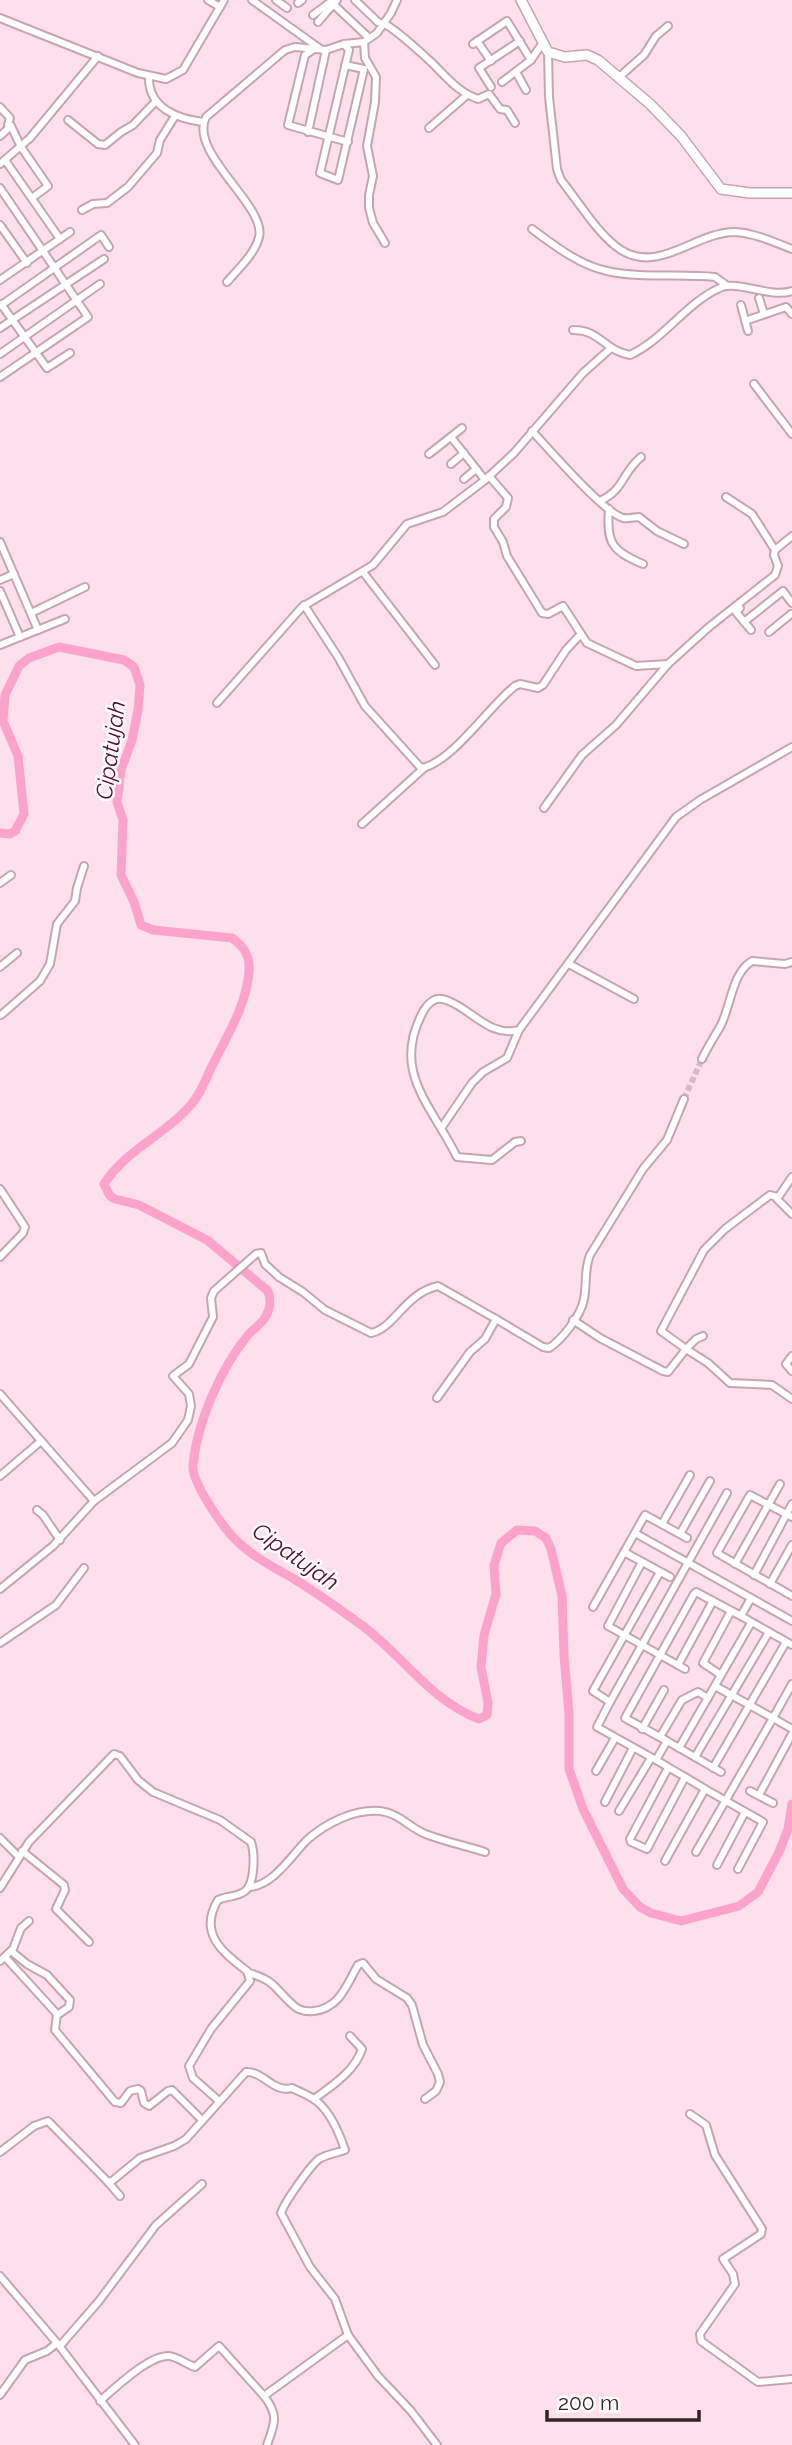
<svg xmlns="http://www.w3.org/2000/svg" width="792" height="2445" font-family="Raleway,sans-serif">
<rect width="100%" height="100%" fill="#fee0ec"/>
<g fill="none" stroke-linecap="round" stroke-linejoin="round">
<path stroke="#fca3cb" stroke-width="9" d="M0,833L10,834L15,831L24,814L18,756L3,721L5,695L19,666L29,658L59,647L124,660L134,667L140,685L138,710L132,740L121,770L117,802L123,820L121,875L134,902L141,925L153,930L232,938C243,946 250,955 249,969C248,1003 226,1038 211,1068C206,1079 201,1092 194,1101C168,1134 126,1149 104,1184L110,1196L115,1199L139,1205L207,1240L268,1291C271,1300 271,1307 266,1316C262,1324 254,1328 248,1335C221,1368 197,1422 193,1465C191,1482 224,1529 237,1541C253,1557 275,1568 294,1579C317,1593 338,1608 360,1624C402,1654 429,1700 479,1719L487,1715L488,1703L481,1667L484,1635L496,1594L494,1565L501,1543L517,1530L535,1531L546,1538L551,1549L562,1596L564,1655L569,1714V1769L583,1809L623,1889L640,1907L651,1913L681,1921L739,1906L758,1892L779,1852L788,1829L792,1804"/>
<polyline stroke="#d5bac5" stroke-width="6" stroke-dasharray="6 3" stroke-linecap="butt" points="684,1099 702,1059"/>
<defs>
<g id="street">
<polyline points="208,0 220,7"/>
<polyline points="252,0 319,48"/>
<polyline points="276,0 287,8"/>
<polyline points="355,0 378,22"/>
<polyline points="298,3 302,0"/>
<polyline points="333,4 367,36"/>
<polyline points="313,15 333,0"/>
<polyline points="0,18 138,73 166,79 183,70 224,0"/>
<polyline points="318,22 337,0"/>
<path d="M383,23C397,30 418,50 430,61C446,76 457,92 478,99L489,94L500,109L507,110L515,123"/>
<polyline points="477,41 491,61"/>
<polyline points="364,42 365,58 376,77 375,102 367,146 373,176 369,195 369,208 373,223 385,243"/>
<polyline points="344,44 349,50 348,54 320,173 338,180 364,69 345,65"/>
<polyline points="473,44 507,21 531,60"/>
<polyline points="314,49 305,55 288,125 348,142"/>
<path d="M548,52L549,97L557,169L561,180C578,201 599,236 621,250C660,274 695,232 735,232C754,233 774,242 792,249"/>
<polyline points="516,72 526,90"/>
<path d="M149,77C148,108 178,119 203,122"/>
<polyline points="618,78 644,55 656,36 668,26"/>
<polyline points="502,82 531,60 542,44"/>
<polyline points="491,87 479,68 520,41"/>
<polyline points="0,107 10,118 8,125 11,126 21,147 48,186 32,198"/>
<polyline points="68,120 98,144 105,145 121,132 133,125 156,101"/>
<polyline points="429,128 467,95"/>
<polyline points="308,132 326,50"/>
<polyline points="0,136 11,126"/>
<polyline points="5,160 60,239"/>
<polyline points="0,164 30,138 98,56"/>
<polyline points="0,188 88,317 0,377"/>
<polyline points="82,210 93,204 107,203 128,187 157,153 160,140 175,116"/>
<polyline points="0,225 27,263"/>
<path d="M532,229C555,246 579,265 607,271C643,279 680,273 715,277L726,285"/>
<polyline points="0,280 70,232"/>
<path d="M227,282C238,269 255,254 259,237C267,206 188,153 206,117L285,50L295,47L326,50L344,44L364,42L377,33L391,13L397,0"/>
<polyline points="759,298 764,314"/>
<polyline points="1,304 47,368 70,353"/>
<polyline points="741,305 748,331"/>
<polyline points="0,306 101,235 109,247"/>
<polyline points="745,321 786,307 792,314"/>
<polyline points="0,328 104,259"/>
<path d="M573,330C599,329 605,351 630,355C665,339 686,302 722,287C739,281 770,298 792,291"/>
<polyline points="0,354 100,284"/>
<polyline points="754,384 792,434"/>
<path d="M532,431C549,449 603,512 623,518C628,519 634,517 639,517L657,531L684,544"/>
<polyline points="451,437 485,480"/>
<polyline points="429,454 462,428"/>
<polyline points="451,464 464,453"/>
<polyline points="489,476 508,498 506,507 494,519 494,527 503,542 507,556 542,613 548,614 563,606 587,643 636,666 668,664"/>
<polyline points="464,479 476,469"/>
<polyline points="726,497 752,514 775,550"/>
<path d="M600,501C625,489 621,474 641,457"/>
<path d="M609,509C606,543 612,551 643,564"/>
<polyline points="0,542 38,630"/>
<polyline points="363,572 435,665"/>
<polyline points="0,580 14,574"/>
<polyline points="0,591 20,637"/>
<path d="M304,605L338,657L365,706L421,768C451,764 490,705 515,686L520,684L538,688L543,685L566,650L580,635"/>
<polyline points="740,608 736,612 751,630"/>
<polyline points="31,613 85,587"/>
<polyline points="744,622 783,591 792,603"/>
<polyline points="769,632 791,614"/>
<polyline points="0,645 65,619"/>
<polyline points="217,703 302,607 373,565 407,524 443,512 485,480 514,453 583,373 610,349"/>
<polyline points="544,808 582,755 616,725 668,664 709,627 775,575 778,566 774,555 775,550 792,536"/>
<polyline points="362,824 424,768"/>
<polyline points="0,883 11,875"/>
<polyline points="569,964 634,999"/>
<polyline points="0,967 17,953"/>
<polyline points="1,1015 40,981 50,964 57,924 75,901 77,888 84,866"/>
<path d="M702,1059C708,1046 715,1036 721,1025C731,1005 732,973 752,961L785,964L792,962"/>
<polyline points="442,1127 472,1083 483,1072 507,1058 519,1030"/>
<path d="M521,1141L515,1142L492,1160L457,1157C431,1104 390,1071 424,1010C429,1002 436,996 446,1000C471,1008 489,1038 519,1030L676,817L700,800L792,747"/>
<polyline points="792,1177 777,1199 792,1214"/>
<polyline points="0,1189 25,1227 23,1233 0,1257"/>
<polyline points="573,1320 600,1338 663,1371 668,1372 686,1349 708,1363 730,1383 772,1385 792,1399"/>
<polyline points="703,1336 696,1339 686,1349 661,1331 704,1250 725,1229 770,1195 777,1197"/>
<polyline points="792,1356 786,1364 792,1371"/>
<polyline points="0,1394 94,1501"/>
<path d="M437,1398L470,1352L485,1339L496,1319L543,1347L549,1348C563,1339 581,1315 584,1299C587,1283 584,1270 590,1255L643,1169L667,1140L684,1099"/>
<polyline points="0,1476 41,1441"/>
<polyline points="37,1510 43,1515 60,1540"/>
<polyline points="792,1517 750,1495 717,1553 792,1596"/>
<polyline points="662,1524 690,1475"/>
<polyline points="635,1533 792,1621"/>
<polyline points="680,1534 710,1481"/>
<polyline points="624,1552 670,1577"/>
<polyline points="642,1562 608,1626 685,1669"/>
<polyline points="735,1564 780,1484"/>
<polyline points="660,1572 593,1691 610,1702 727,1493"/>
<polyline points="754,1575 792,1504"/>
<polyline points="770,1584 792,1545"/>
<path d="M0,1589L53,1546L94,1501L172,1443L188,1420L191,1406L189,1394L173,1376L189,1364L213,1317L211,1298L214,1291L256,1254L261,1253L265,1264L279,1277L303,1292L325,1310L371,1333C394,1329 405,1293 438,1286L496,1319"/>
<polyline points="593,1607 645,1515 687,1538"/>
<polyline points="741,1616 792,1645"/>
<polyline points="0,1643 56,1605 84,1568"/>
<polyline points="678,1665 713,1601"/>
<polyline points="721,1675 703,1663 731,1611"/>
<polyline points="792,1684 773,1718 792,1729"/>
<polyline points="610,1702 597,1727 656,1760 667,1741 625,1718 694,1594 696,1592 741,1616 751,1598"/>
<polyline points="642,1729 664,1690"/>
<polyline points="660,1737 682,1700 698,1692 708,1698"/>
<polyline points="667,1741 721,1772"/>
<polyline points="679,1748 751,1623"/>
<polyline points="695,1757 769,1632"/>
<polyline points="656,1760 685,1777"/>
<polyline points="668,1768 630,1839 631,1842 647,1849 685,1777 705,1789"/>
<polyline points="713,1768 786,1642"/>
<polyline points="596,1771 615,1738"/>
<polyline points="750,1791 773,1803"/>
<polyline points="759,1795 792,1734"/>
<polyline points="605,1802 633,1748"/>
<polyline points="619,1811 651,1758"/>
<polyline points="0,1838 19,1857"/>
<polyline points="22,1851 64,1885 65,1890 56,1909 89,1942"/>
<polyline points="696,1852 773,1718 715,1686"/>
<polyline points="665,1861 705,1789 763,1822 738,1869"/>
<polyline points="717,1865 745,1812"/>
<path d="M249,1887C273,1886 291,1856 307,1840C326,1823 354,1809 380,1811C400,1813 410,1829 428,1835C447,1842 466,1846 485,1852"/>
<path d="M0,1888L29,1842L114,1754L120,1756L138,1780L153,1792L220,1820L251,1842C255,1853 255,1884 245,1891C238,1897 226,1896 218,1900C198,1933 222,1952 247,1971L250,1981L211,2029L189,2066L193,2078L219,2101"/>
<polyline points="11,1951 27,1964 47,1975 70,2000 69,2007 57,2015"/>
<polyline points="5,1957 57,2014 55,2030 115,2102 121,2103 130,2091 138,2089 141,2091 144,2103 149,2106 168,2091 172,2090 202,2120"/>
<polyline points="0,1961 13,1949 21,1928 29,1921"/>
<path d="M249,1973C276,1981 274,1988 293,2005C298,2010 306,2012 314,2011C340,2008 347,1984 358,1965L363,1963L376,1979L407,1998L412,2005L423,2045L438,2074L440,2082L436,2091L425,2099"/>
<path d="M314,2099C332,2086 355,2071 362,2049L350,2036"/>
<polyline points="690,2114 706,2125 715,2155 762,2229 761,2234 723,2259 733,2274 735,2284 700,2334 701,2341 758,2382 792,2379"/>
<path d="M0,2152L34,2126L48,2121L108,2182L112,2181L140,2158L174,2146L186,2139L246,2072C263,2071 273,2093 292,2088C298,2091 306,2094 312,2098C329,2108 339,2132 345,2150C337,2153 327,2154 319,2159C310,2166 284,2203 281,2213L310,2267L335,2299L348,2335"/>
<polyline points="108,2182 120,2196"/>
<polyline points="0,2276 57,2343 135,2445"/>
<polyline points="60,2346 99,2301 156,2225 202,2184"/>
<polyline points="0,2395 25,2360 47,2351 57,2343"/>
<path d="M100,2401C115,2388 149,2355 169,2356C178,2357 186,2364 195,2367L219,2346L264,2396"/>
<path d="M267,2445C275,2423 279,2415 264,2396L348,2335L378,2376L411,2411L437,2445"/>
</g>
<polyline id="secondary" points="521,0 548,52 565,57 587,55 598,60 650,104 681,136 721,189 750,193 792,193"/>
</defs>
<use href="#street" stroke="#c8a4b3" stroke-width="10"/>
<use href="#secondary" stroke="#c8a4b3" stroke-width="12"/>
<use href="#street" stroke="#fff" stroke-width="6"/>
<use href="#secondary" stroke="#fff" stroke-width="9"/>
</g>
<g text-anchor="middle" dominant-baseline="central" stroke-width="5" stroke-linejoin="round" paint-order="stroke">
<g font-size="23" font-style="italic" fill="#580b37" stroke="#fff">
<text transform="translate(110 750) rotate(-82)">Cipatujah</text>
<text transform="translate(296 1556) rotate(35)">Cipatujah</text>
</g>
</g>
<path d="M547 2410v10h152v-10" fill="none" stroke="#33242a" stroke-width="3.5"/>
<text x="558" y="2410" font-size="21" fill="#33242a" stroke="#ffffff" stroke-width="5" paint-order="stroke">200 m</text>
</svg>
